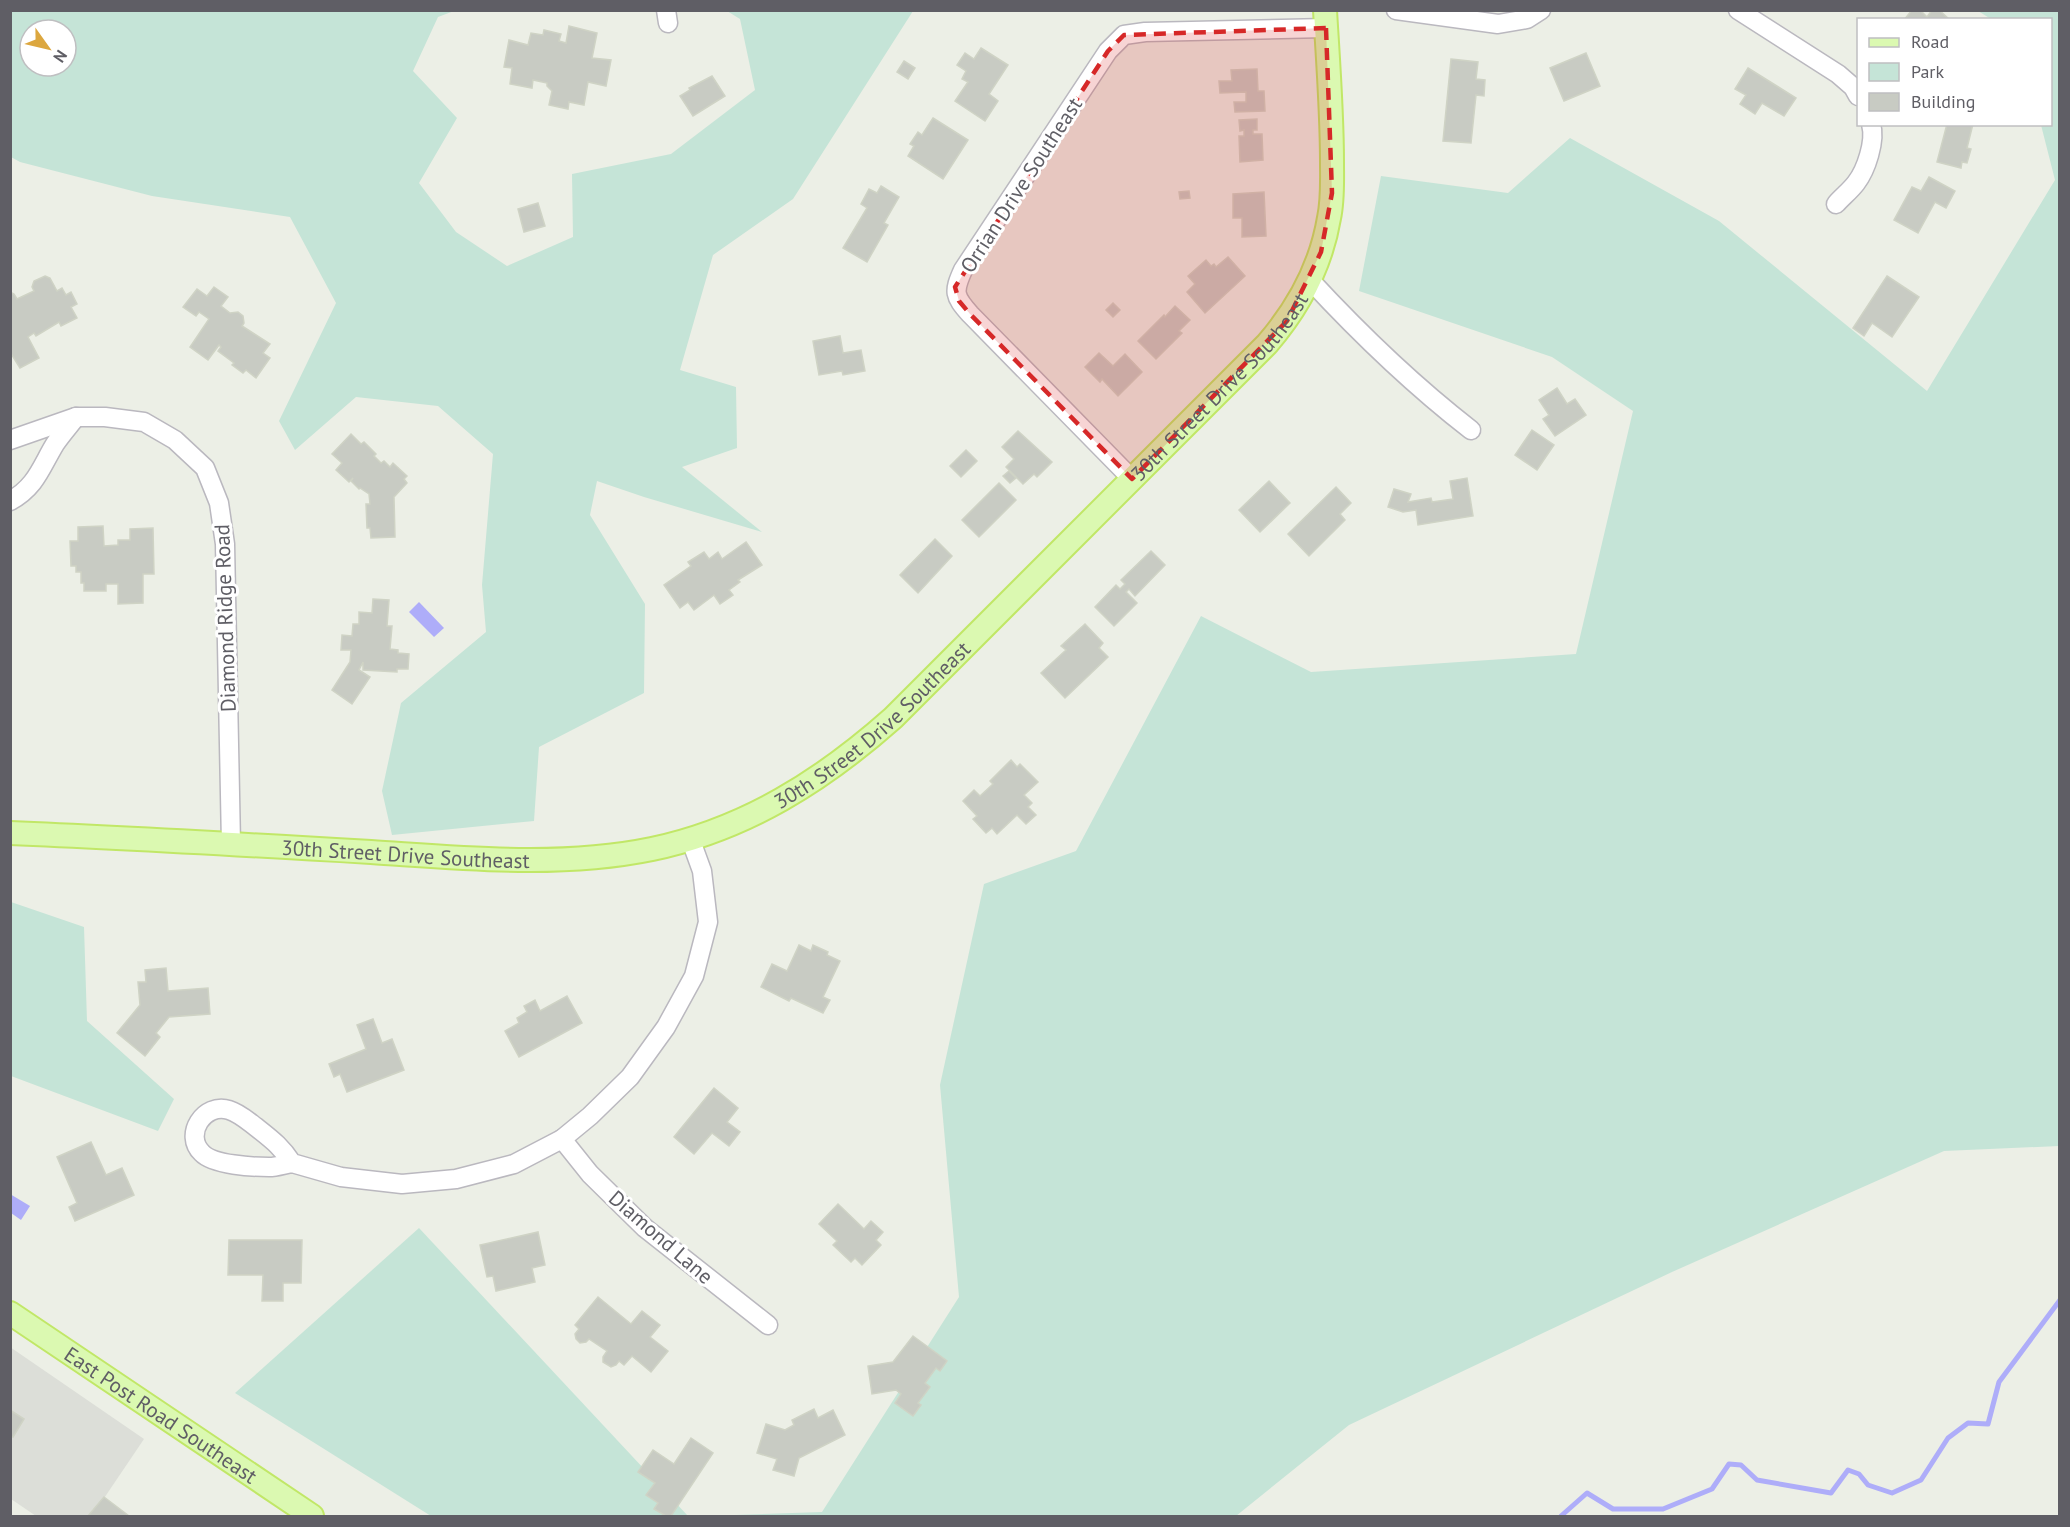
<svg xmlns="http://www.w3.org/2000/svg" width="2070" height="1527" font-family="'PT Sans',sans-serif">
<rect width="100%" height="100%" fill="#ecefe6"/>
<polygon fill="#dcded8" points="10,1347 144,1439 92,1516 36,1516 11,1499"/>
<g fill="#c5e4d7" fill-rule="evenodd">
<path d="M10,11H454L438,17L413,71L457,118L419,183L456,232L507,266L573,237L572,174L671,154L755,90L740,19L727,11H913L793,199L713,255L680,370L736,387L737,448L682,467L762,532L644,497L597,481L590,515L645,604L644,693L539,747L534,821L392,835L382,791L401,703L486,632L482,585L493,454L438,406L356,397L295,450L279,421L336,303L290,217L152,196L20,162L11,157ZM30,30H66V66H30Z"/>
<polygon points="1978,11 2059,11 2059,1146 1944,1151 1672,1272 1349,1425 1236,1516 705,1516 822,1512 959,1297 940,1085 984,884 1076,851 1201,616 1311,672 1576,654 1633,411 1552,357 1359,291 1381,176 1508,193 1570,138 1719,221 1927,391 2055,180 2041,125 2050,124 2050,20 1991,19"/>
<polygon points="11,902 84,927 87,1021 174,1099 158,1131 11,1076"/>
<polygon points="419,1228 688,1516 431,1516 235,1393"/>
</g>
<g fill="#aeadf9">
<polygon points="419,602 444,628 434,637 409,612"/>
<polygon points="10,1194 30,1206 21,1220 11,1213"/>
</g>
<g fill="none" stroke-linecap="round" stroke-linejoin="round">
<polyline stroke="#aeadf9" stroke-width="5" points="1561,1516 1587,1493 1613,1509 1663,1509 1712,1489 1729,1464 1741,1465 1757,1480 1831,1493 1848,1470 1859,1474 1868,1485 1892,1493 1921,1480 1948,1438 1968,1423 1988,1424 1999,1382 2060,1300"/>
</g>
<g fill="#c8cbc3" stroke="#cfd3c5" stroke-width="1.5">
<polygon points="1912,10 1920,10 1927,17 1932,10 1939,10 1949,19 1904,20"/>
<polygon points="569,26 597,33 592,58 611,60 606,86 588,82 584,105 569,102 568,109 549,105 552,91 547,86 547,83 533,80 532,88 510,84 512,68 504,67 509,40 528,45 531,33 543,35 544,30 561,34 559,41 566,43"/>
<polygon points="981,48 1008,65 989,94 998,101 985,121 955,101 968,82 962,79 966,71 957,65 965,53 974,59"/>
<polygon points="1586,53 1600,86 1564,101 1550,68"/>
<polygon points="1451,59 1478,62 1476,79 1485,80 1484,96 1476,95 1471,143 1443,141"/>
<polygon points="904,61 915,68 908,79 897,72"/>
<polygon points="1748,68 1796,98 1784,116 1762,103 1755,114 1740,104 1746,95 1735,89"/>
<polygon points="1257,69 1258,91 1264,91 1265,111 1235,112 1234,102 1246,102 1246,92 1220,93 1219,81 1232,81 1231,70"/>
<polygon points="712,76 725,96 693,116 680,96 690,90 689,88"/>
<polygon points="933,118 968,140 943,179 908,156 914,146 910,144 918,132 922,135"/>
<polygon points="1257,119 1257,130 1253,130 1253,134 1262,134 1263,160 1240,162 1239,136 1244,136 1244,130 1240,131 1239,120"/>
<polygon points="1947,124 1973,124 1967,148 1971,149 1967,163 1962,162 1961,168 1937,162"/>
<polygon points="1929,177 1955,191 1946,208 1935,202 1918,233 1894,220 1912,187 1921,191"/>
<polygon points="881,186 899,197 884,223 888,225 867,262 843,248 867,208 861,204 869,189 877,193"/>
<polygon points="1189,191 1190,198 1180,199 1179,192"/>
<polygon points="1264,192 1266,236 1242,237 1242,218 1233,218 1233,194"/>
<polygon points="538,203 545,226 524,232 518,209"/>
<polygon points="1228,257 1245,276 1205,313 1187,292 1195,284 1188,276 1206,260 1211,266 1214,264 1216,267"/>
<polygon points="45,276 50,278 57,291 62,288 66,295 71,292 77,304 71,307 77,318 61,326 59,322 36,336 34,333 28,337 39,358 20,368 10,352 10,292 14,294 17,299 34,291 32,287 34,281"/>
<polygon points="1887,276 1919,297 1892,337 1872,323 1864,336 1853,328"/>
<polygon points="214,287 228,297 221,306 230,313 238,312 243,316 244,323 242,326 270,344 263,353 270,358 256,378 246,370 243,373 232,365 234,363 218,351 221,347 219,345 208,360 190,347 209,319 199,312 196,316 183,307 197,289 207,296"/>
<polygon points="1113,303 1120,310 1113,317 1106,310"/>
<polygon points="1175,306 1190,320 1179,331 1182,333 1156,359 1138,341 1164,315 1165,317"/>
<polygon points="840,336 843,353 861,350 865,371 843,375 842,371 819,375 813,341"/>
<polygon points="1099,353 1113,366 1125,354 1142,372 1118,396 1102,379 1100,382 1085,367"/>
<polygon points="1557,388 1567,404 1575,399 1586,415 1555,436 1543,419 1549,415 1539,400"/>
<polygon points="1532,430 1554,445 1537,470 1515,455"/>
<polygon points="1018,431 1052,462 1037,477 1034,474 1023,484 1006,467 1014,459 1002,447"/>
<polygon points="351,434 361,444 364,442 376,454 374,456 381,463 384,461 390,467 393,463 407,476 404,479 407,483 394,497 395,537 371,538 370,528 367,528 366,504 370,504 369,494 360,488 359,489 351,481 353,478 349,482 336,470 342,463 332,454"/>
<polygon points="966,450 977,461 961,477 950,466"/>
<polygon points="1009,471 1016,478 1010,483 1003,476"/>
<polygon points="1467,478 1473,516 1418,525 1416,510 1403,512 1388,507 1394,489 1411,494 1408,502 1431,498 1432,502 1453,499 1450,481"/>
<polygon points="1269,481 1290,503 1260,532 1239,510"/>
<polygon points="999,483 1016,500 979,537 962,520"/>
<polygon points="1336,487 1351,503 1340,514 1345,520 1309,556 1288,534"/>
<polygon points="103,526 104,546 118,545 118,540 130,540 130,529 153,528 154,574 143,574 143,603 118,604 118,584 106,584 106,591 84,591 84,583 81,583 81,572 76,572 76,566 71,566 70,541 78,541 78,527"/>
<polygon points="935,539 952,556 918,593 900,575"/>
<polygon points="746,542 762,565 738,580 740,582 729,590 733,595 720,604 714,595 694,610 688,602 680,608 664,585 691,566 688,562 704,552 709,559 718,552 722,559"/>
<polygon points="1151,551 1165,565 1135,596 1129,589 1126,592 1137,603 1114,626 1095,607 1116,585 1120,589 1125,584 1121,580"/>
<polygon points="373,599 389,600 387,626 392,626 390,649 398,650 398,653 409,654 408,669 397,669 397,672 363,670 363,662 359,670 370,677 352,704 332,690 350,662 351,650 341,650 342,635 352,636 353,624 359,624 359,612 372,613"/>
<polygon points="1085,624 1103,643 1099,648 1108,657 1065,698 1041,673 1066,650 1061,646"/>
<polygon points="1011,760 1017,767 1020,764 1038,782 1024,795 1032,803 1028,807 1036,815 1026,824 1017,815 997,834 992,828 986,833 973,819 977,816 963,801 974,790 980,796 993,784 990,781"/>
<polygon points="799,945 811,951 813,945 828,952 827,955 840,961 823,997 830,1000 823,1013 791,998 789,1001 761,987 772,964 787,971"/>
<polygon points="166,968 168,991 208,988 210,1014 169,1017 156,1033 160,1037 145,1056 117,1033 140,1005 138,982 146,982 145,970"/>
<polygon points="567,996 582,1023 519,1057 505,1031 519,1023 517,1018 527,1012 524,1006 535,1000 540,1011"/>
<polygon points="373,1019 382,1043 392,1039 404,1070 347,1092 340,1074 334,1077 329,1064 366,1049 357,1025"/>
<polygon points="714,1088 738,1108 727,1122 740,1132 729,1146 712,1133 694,1154 674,1137"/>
<polygon points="91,1142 106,1175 122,1168 134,1195 75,1221 69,1207 77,1203 57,1157"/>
<polygon points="838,1204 864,1229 871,1221 883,1232 876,1240 881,1245 862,1265 855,1258 851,1262 833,1245 837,1241 819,1224"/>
<polygon points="538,1232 545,1265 532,1268 535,1282 496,1291 493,1276 487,1277 480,1245"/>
<polygon points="229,1240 302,1240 301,1283 283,1283 283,1301 262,1301 263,1275 228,1275"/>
<polygon points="598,1297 631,1324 642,1311 660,1325 650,1337 668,1351 651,1372 632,1356 624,1365 619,1361 616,1365 611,1367 603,1362 603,1357 607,1351 589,1339 586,1342 580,1343 576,1339 575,1334 579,1329 575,1325"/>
<polygon points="913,1336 947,1361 940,1371 936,1368 925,1383 930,1387 918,1403 921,1405 913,1416 895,1403 901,1394 896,1390 872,1394 868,1366 893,1362"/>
<polygon points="814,1409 818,1418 833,1410 845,1435 799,1458 794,1476 773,1470 777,1459 757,1453 766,1424 785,1430 794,1425 792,1420"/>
<polygon points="10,1410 24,1419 13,1437 10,1436"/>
<polygon points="691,1438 713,1453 671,1516 666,1516 654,1509 658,1503 646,1495 655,1483 638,1472 653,1450 674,1464"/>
<polygon points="104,1497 129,1516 88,1516"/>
</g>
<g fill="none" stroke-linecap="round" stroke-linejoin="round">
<defs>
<g id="minor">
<polyline points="666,10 668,23"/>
<polyline points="1396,10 1498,24 1527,19 1541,10"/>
<polyline points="1738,10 1838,74 1853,87 1858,96"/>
<path d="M1836,204C1842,197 1850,191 1856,183C1866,170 1876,141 1871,124"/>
<path d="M1310,280C1360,334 1413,385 1471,430"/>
<polyline points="10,440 76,417 105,417 144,422 175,440 205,468 219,503 225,544 231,844"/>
<path d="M1132,479L970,314C954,296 953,292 963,270L1108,51L1124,35L1145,32L1326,28"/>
<path d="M10,501C36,487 41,467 55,444C61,435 69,426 76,417"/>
<polyline points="562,1139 590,1174 645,1228 768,1325"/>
<path d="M292,1163C285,1164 277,1167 269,1167C253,1167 213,1165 202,1153C183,1135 204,1102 229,1110C239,1113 248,1121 256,1127C271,1139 281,1146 292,1163L341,1177L402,1184L456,1179L514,1164L562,1139L590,1116L630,1077L666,1027L694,976L708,922L702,871L690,838"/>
</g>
<g id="major">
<path id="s1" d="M10,833C131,838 251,845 371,852C464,858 560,868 652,849C746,829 822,781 893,718L1267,344C1298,308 1321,266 1329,218C1333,200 1332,181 1332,162C1332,112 1328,61 1325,10"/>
<path id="s2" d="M10,1313L312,1516"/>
</g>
</defs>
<use href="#minor" stroke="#bab8bf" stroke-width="21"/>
<use href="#major" stroke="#c1e767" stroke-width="26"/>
<use href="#minor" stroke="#fff" stroke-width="18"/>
<use href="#major" stroke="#dbf9b1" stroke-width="22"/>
</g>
<path fill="#d62828" fill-opacity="0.2" stroke="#d62828" stroke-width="4.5" stroke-dasharray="12 8" stroke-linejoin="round" d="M1326,28L1332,193L1321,252L1287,321L1132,479L970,314L959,301L955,287L1108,51L1124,35Z"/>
<g text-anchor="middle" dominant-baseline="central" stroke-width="6" stroke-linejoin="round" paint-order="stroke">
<g font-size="21" fill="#5f5e65" stroke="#fff">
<text transform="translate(1021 185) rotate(-57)">Orrian Drive Southeast</text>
<text stroke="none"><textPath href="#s1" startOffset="1386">30th Street Drive Southeast</textPath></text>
<text transform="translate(225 618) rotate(-92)">Diamond Ridge Road</text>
<text stroke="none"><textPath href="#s1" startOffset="900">30th Street Drive Southeast</textPath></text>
<text stroke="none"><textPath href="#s1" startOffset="396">30th Street Drive Southeast</textPath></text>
<text transform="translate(661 1237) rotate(41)">Diamond Lane</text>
<text stroke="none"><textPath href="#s2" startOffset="182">East Post Road Southeast</textPath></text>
</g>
</g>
<rect width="2070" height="1527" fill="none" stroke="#5f5e65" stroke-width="24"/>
<rect x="1857" y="18" width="195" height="108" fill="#ffffff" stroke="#bfbfc1" stroke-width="1.5"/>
<rect x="1869" y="38" width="30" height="9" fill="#dbf9b1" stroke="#bfbfc1" stroke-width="1.5"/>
<text x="1911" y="48" font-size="18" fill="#5f5e65">Road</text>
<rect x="1869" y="63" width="30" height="18" fill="#c5e4d7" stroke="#bfbfc1" stroke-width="1.5"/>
<text x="1911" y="78" font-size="18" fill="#5f5e65">Park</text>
<rect x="1869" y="93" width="30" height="18" fill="#c8cbc3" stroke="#bfbfc1" stroke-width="1.5"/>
<text x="1911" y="108" font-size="18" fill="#5f5e65">Building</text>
<g transform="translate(48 48) rotate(124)"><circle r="28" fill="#ffffff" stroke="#bfbfc1" stroke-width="1.5"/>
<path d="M0-4.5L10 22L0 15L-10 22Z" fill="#dca73f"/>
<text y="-9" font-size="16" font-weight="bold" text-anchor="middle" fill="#5f5e65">N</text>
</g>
</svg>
